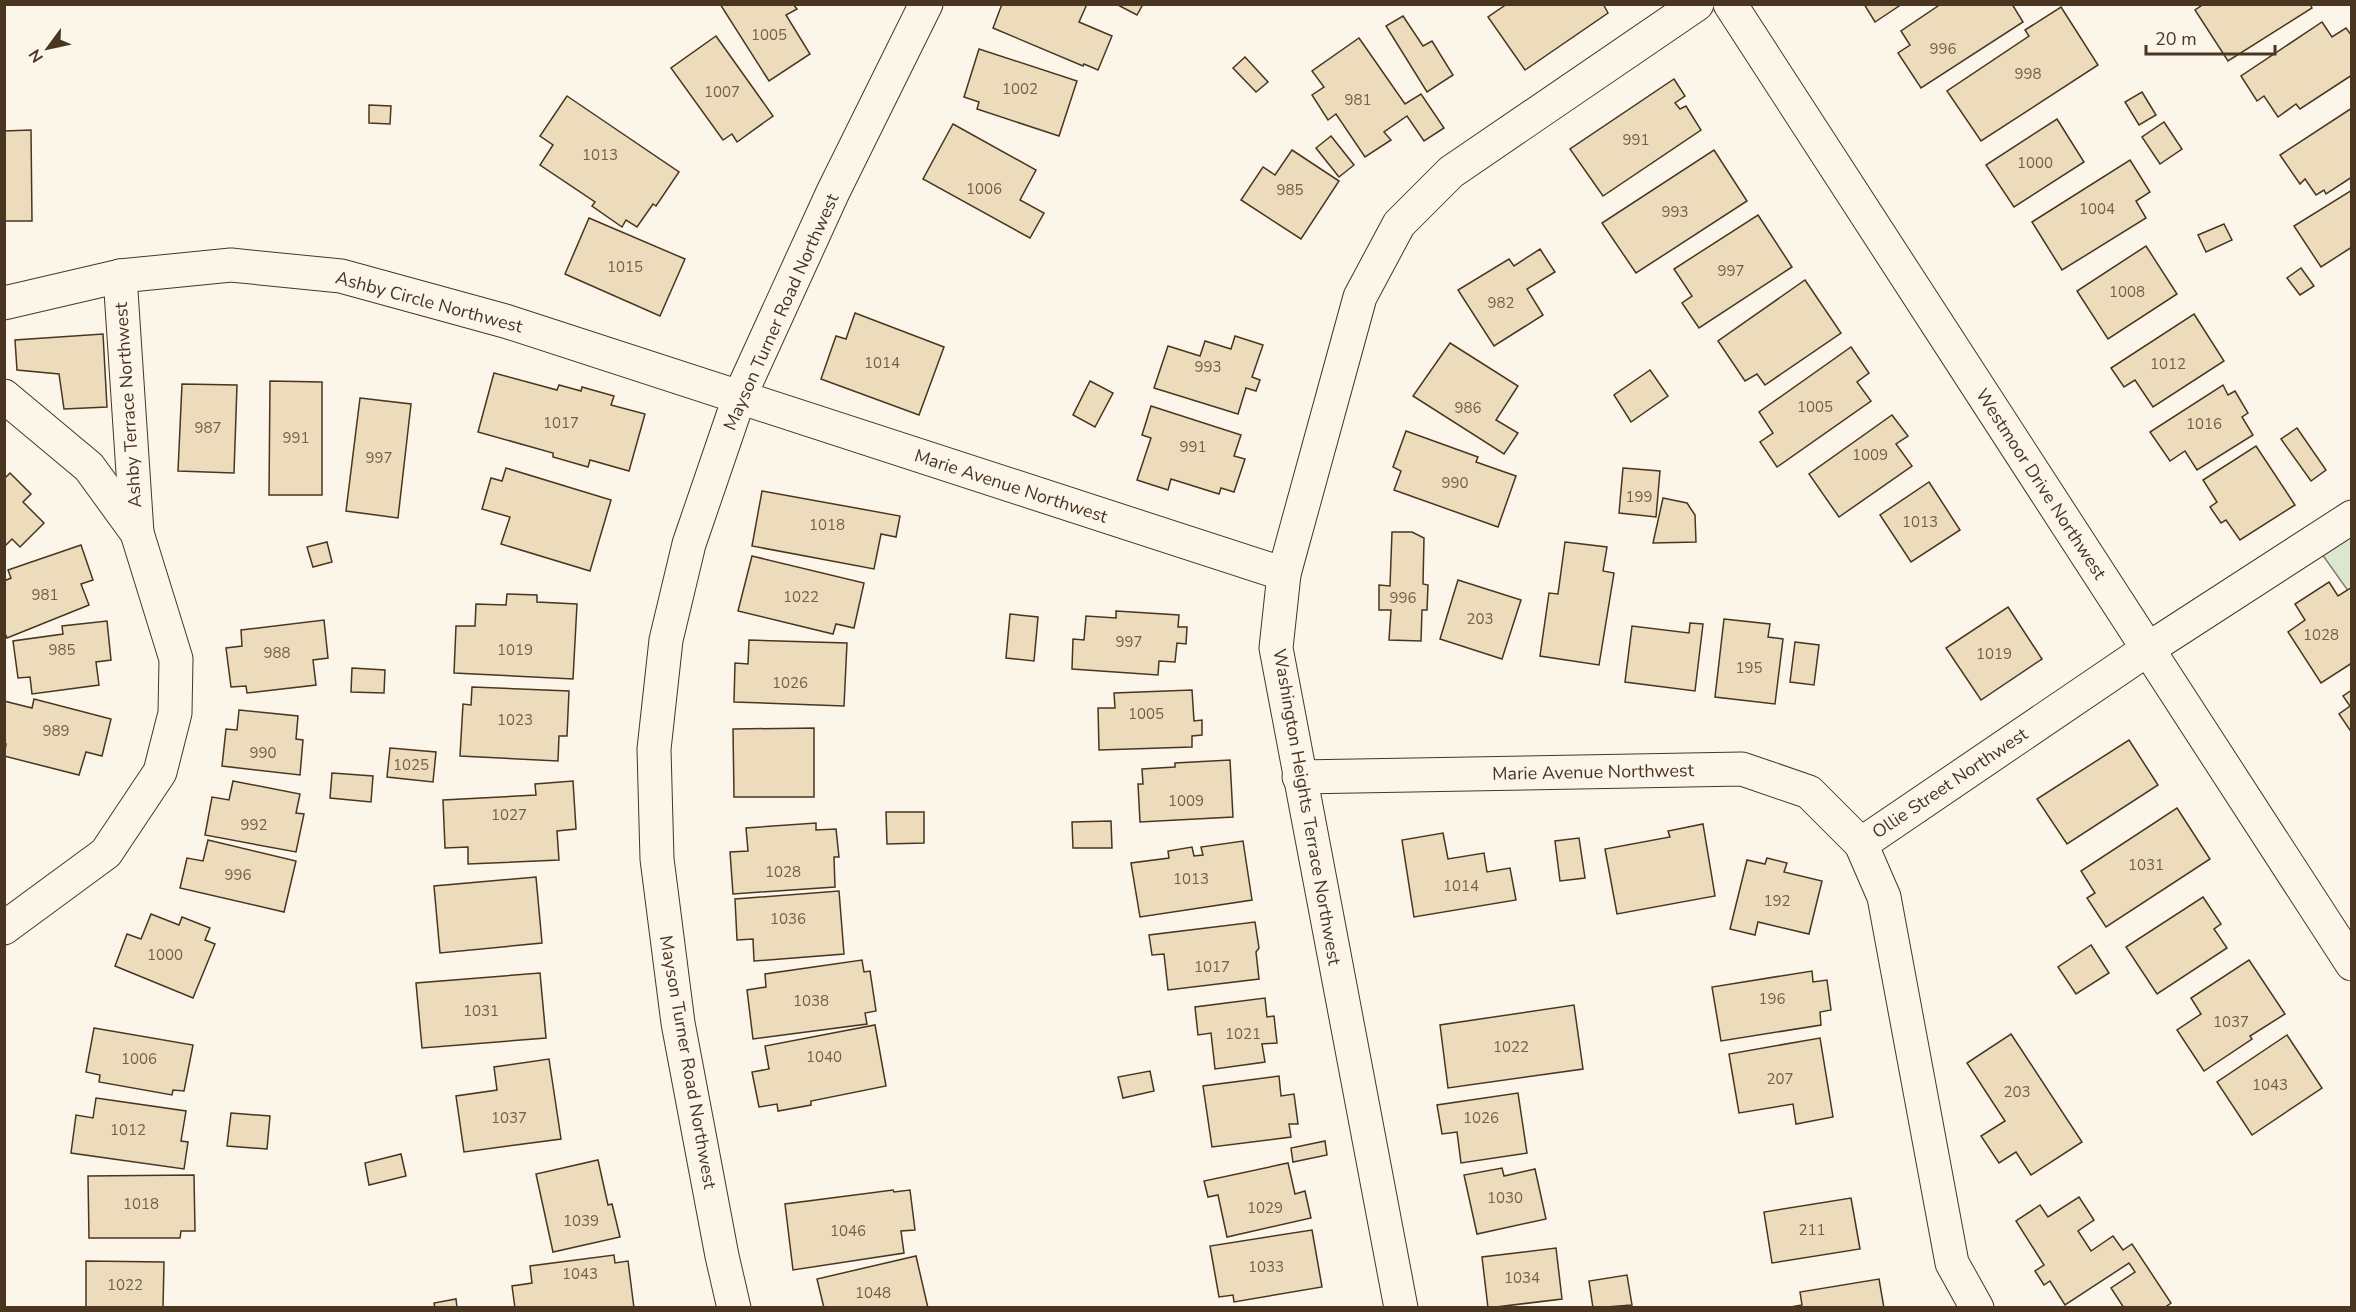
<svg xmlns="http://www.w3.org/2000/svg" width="2356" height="1312" font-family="'Nunito Sans',sans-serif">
<rect width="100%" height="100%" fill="#fbf6e9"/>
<polygon fill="#dce7d0" stroke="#887966" stroke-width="1.5" points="2351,528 2351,595 2319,550"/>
<g fill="#ecdcbc" stroke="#4a3520" stroke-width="1.5">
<polygon points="720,4 793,4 797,9 786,15 810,54 769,81"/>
<polygon points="1002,4 1087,4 1079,22 1112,36 1098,70 1084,64 1083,66 993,28"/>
<polygon points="1116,4 1143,4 1137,15"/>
<polygon points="1507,4 1603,4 1608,13 1525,70 1488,17"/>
<polygon points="1864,4 1902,4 1875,22"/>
<polygon points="1941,4 2012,4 2023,22 1921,88 1898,53 1910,45 1901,31"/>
<polygon points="2204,4 2310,4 2312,8 2228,61 2195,10"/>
<polygon points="2061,7 2098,65 1981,141 1947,91 2029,36 2025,30"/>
<polygon points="1403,16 1423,46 1432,41 1453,75 1427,92 1386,26"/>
<polygon points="2322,22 2332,37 2346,28 2352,36 2352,75 2300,109 2296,104 2278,117 2264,96 2257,101 2241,76"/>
<polygon points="716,36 773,116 737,142 732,134 723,140 671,68"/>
<polygon points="1359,38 1405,104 1421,94 1444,128 1424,141 1407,116 1384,132 1391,140 1365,157 1336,114 1328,120 1312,95 1324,87 1312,71"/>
<polygon points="979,49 1077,81 1059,136 977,109 979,102 964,97"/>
<polygon points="1245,57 1268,82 1256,92 1233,68"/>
<polygon points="1674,79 1685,96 1675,103 1680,109 1686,106 1701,130 1603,196 1570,149"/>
<polygon points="2142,92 2156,115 2139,125 2125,102"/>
<polygon points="567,96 679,172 656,206 653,204 637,227 626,220 622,227 592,206 595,202 540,165 553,145 540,136"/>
<polygon points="369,105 391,106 390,124 369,123"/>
<polygon points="2352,108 2352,177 2326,194 2324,190 2316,195 2305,179 2300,184 2280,155"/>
<polygon points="2057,119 2084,162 2014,207 1986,165"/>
<polygon points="2164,122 2182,149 2160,164 2142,137"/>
<polygon points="953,124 1036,170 1020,200 1044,213 1030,238 923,179"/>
<polygon points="31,130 32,221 4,221 4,131"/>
<polygon points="1331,136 1354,165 1339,177 1316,148"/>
<polygon points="1292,150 1339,181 1301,239 1241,200 1263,167 1275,175"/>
<polygon points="1714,150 1747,201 1636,273 1602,223"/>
<polygon points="2130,160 2150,192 2136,201 2146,218 2062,270 2032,222"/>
<polygon points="2352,190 2352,247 2321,267 2294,226"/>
<polygon points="1758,215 1792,267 1699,328 1682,303 1692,296 1674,269"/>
<polygon points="589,218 685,259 660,316 565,274"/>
<polygon points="2224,224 2232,240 2206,252 2198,235"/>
<polygon points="2146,246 2177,294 2108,339 2077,291"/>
<polygon points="1540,249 1555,272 1527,289 1543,315 1494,346 1458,290 1509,259 1514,266"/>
<polygon points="2301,268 2314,286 2300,295 2287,278"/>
<polygon points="1805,280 1841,333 1765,385 1757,374 1745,381 1718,341"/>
<polygon points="855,313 944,347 919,415 821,379 836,336 846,339"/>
<polygon points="2194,314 2224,361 2153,407 2135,380 2124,387 2111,368"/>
<polygon points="103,334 107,407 64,409 59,374 17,370 15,340"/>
<polygon points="1235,336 1263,345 1252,377 1260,380 1256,391 1246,388 1238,414 1154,388 1168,346 1200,356 1205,341 1231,349"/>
<polygon points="1450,343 1518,386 1496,420 1518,433 1504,454 1413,396"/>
<polygon points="1851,347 1869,373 1857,382 1871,401 1777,467 1760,442 1773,433 1759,412"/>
<polygon points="1650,370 1668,396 1631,422 1614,395"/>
<polygon points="494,373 557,390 559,385 581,391 582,387 614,396 611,405 645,414 629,471 590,460 588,467 553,457 553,453 478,432"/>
<polygon points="270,381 322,382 322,495 269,495"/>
<polygon points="1090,381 1113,393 1095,427 1073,415"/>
<polygon points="182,384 237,385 234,473 178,471"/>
<polygon points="2223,385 2228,395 2235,391 2248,413 2242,417 2253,435 2197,470 2185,451 2170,461 2150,432"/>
<polygon points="360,398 411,404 398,518 346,511"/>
<polygon points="1151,406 1241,435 1234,456 1245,459 1234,492 1221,488 1219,494 1171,479 1168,490 1137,480 1151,438 1142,435"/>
<polygon points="1892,415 1908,436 1896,444 1912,466 1839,517 1809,474"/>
<polygon points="2297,428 2326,470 2311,481 2281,439"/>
<polygon points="1406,431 1478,457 1476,462 1516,476 1498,527 1394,490 1401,471 1393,467"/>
<polygon points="2256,446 2295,505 2240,540 2226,520 2221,523 2210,507 2217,502 2203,480"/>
<polygon points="506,468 611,500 590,571 501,544 510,517 482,509 491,478 502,481"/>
<polygon points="1623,468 1660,471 1656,517 1619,513"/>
<polygon points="10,473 31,494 23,502 44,523 20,547 12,539 4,547 4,479"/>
<polygon points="1929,482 1960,530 1911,562 1880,515"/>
<polygon points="762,491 900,516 896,537 881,534 874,569 752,546"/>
<polygon points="1663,498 1687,503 1695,515 1696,542 1653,543"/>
<polygon points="1392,532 1412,532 1424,538 1423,584 1428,585 1427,610 1422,610 1421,641 1389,640 1391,610 1379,610 1379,585 1390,586"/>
<polygon points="327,542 332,562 313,567 307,547"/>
<polygon points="1565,542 1607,547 1603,571 1614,573 1599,665 1540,656 1549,593 1558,594"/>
<polygon points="81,545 93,580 81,584 89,605 7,638 4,631 4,581 11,578 8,570"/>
<polygon points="752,556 864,583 854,628 836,624 833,634 738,611"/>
<polygon points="1458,580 1521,600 1502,659 1440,639"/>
<polygon points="2329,582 2338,596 2352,587 2352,663 2321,683 2288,632 2305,620 2295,604"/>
<polygon points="507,594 537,595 537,602 577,604 573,679 454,673 456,626 475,626 476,604 506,605"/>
<polygon points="2008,607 2042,659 1981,700 1946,648"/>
<polygon points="1116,611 1179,615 1178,627 1187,627 1186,644 1177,643 1175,662 1159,661 1158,675 1072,669 1073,639 1084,640 1086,616 1116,618"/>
<polygon points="1010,614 1038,617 1034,661 1006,658"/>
<polygon points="1724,619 1770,624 1768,637 1783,639 1775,704 1715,697"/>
<polygon points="324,620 328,658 313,660 316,685 247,693 246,686 231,687 226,648 242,646 241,630"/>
<polygon points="107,621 111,660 96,662 99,685 32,694 30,677 18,678 13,641 63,634 62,626"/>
<polygon points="1690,623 1703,624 1695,691 1625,682 1632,626 1689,633"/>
<polygon points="749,640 847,643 844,706 734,702 735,663 748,664"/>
<polygon points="1795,642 1819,645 1814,685 1790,682"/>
<polygon points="352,668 385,670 384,693 351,692"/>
<polygon points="472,687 569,691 567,736 559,736 558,761 460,756 463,704 471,705"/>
<polygon points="1192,690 1194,721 1202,720 1202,735 1192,736 1192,747 1099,750 1098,708 1115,708 1114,693"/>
<polygon points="2352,690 2352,733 2339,714 2350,706 2343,696"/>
<polygon points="34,699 111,719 102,756 86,752 79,775 4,756 6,744 4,743 4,701 32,708"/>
<polygon points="239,710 298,716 296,739 303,740 300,775 222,766 226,729 237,730"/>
<polygon points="814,728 814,797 734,797 733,729"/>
<polygon points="2129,740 2158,785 2067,844 2037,799"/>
<polygon points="390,748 436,752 433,782 387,777"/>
<polygon points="1230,760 1233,817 1140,822 1138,784 1143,784 1142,769 1175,767 1175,763"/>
<polygon points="332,773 373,776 371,802 330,798"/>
<polygon points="233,781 300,794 296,813 304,814 296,852 205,835 212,797 229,800"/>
<polygon points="573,781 576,829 557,831 559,860 468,864 468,847 445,848 443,800 536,795 535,784"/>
<polygon points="2177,808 2210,859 2106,927 2087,898 2095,893 2081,871"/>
<polygon points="886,812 924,812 924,843 887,844"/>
<polygon points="1111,821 1112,848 1073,848 1072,822"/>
<polygon points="816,823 816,830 836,829 839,857 834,857 835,887 733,894 730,852 748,851 746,828"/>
<polygon points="1703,824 1715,896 1617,914 1605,849 1670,837 1668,831"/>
<polygon points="1443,833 1448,859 1484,853 1487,872 1510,868 1516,900 1414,917 1402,840"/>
<polygon points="1579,838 1585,878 1560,881 1555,841"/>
<polygon points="208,840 296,861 284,912 180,888 187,858 203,861"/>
<polygon points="1243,841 1252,900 1140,917 1131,863 1169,858 1168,851 1192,847 1194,856 1203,855 1201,847"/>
<polygon points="1767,858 1787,863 1784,872 1822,881 1809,934 1758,922 1755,935 1730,929 1747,860 1765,864"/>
<polygon points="536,877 542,943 440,953 434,886"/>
<polygon points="839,891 844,954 754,961 753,939 737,940 735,899"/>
<polygon points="2203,897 2221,924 2214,929 2227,948 2157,994 2126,947"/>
<polygon points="151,914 179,925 182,917 210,928 205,940 215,944 193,998 115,966 127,934 141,939"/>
<polygon points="1255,922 1259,948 1256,952 1259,979 1168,990 1164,954 1152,955 1149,935"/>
<polygon points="2091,945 2109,973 2076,994 2058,967"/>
<polygon points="862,960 864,972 870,971 876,1011 865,1013 867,1024 753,1039 747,990 766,987 765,974"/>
<polygon points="2249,960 2285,1014 2250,1036 2252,1039 2204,1071 2177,1030 2201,1014 2191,998"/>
<polygon points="1812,971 1813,982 1827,980 1831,1010 1820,1012 1821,1025 1721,1041 1712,987"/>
<polygon points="540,973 546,1038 422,1048 416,983"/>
<polygon points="1265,998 1267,1017 1274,1016 1277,1043 1262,1044 1265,1062 1215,1069 1211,1033 1198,1035 1195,1007"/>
<polygon points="1574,1005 1583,1069 1448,1088 1440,1025"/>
<polygon points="875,1025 886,1086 811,1101 811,1105 778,1111 777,1104 759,1107 752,1072 769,1069 765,1046"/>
<polygon points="94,1028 193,1045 184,1091 173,1090 172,1095 99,1082 100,1075 86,1072"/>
<polygon points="2011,1034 2082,1142 2031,1175 2016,1152 1999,1163 1981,1136 2005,1121 1967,1063"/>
<polygon points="2287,1035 2322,1088 2252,1135 2217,1082"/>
<polygon points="1820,1038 1833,1117 1796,1124 1793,1104 1739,1113 1729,1054"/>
<polygon points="549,1059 561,1139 464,1152 456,1096 497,1090 494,1067"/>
<polygon points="1150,1071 1154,1091 1123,1098 1118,1077"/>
<polygon points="1279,1076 1281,1096 1294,1094 1298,1124 1289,1124 1291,1137 1212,1147 1203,1086"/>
<polygon points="1518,1093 1527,1153 1461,1163 1457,1132 1442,1134 1437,1105"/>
<polygon points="96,1098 186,1111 181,1141 188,1142 184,1169 71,1153 76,1115 93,1118"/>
<polygon points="231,1113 270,1116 267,1149 227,1146"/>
<polygon points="1325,1141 1327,1155 1293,1162 1291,1148"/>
<polygon points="401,1154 406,1176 369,1185 365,1163"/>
<polygon points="598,1160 608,1205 612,1204 620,1237 553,1252 536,1174"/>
<polygon points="1288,1163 1295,1194 1305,1191 1311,1218 1227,1237 1218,1195 1208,1197 1204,1181"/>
<polygon points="1502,1168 1504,1176 1535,1169 1546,1219 1477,1234 1464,1175"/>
<polygon points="194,1175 195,1231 181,1231 180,1238 89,1238 88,1176"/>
<polygon points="893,1190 894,1192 910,1190 915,1230 901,1231 904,1253 793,1270 785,1204"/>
<polygon points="2079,1197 2094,1220 2078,1231 2091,1251 2113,1236 2123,1250 2132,1244 2171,1303 2164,1308 2124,1308 2111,1288 2135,1272 2129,1263 2065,1305 2050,1281 2044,1285 2035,1271 2044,1265 2016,1221 2040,1205 2048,1217"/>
<polygon points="1851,1198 1860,1249 1772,1263 1764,1212"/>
<polygon points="1312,1230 1322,1287 1234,1302 1233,1295 1219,1297 1210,1246"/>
<polygon points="1556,1248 1562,1299 1488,1308 1482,1257"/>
<polygon points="614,1255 615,1263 628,1261 634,1308 515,1308 512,1286 532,1283 530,1266"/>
<polygon points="916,1256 928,1308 824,1308 817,1279"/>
<polygon points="86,1261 164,1262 163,1308 86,1308"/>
<polygon points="1627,1275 1632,1305 1593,1308 1589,1281"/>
<polygon points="1879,1279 1884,1308 1785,1308 1802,1305 1800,1292"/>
<polygon points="456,1299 457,1308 435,1308 434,1303"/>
</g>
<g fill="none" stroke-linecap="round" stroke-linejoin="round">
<defs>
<g id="minor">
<polyline points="1730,4 2352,964"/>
<polyline points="120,276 137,533"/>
<polyline points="4,303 120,276 231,265 341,276 505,321 1284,574"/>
<polyline points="4,396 89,467 137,533 176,659 175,713 160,772 106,853 4,928"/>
<polyline points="1299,777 1742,769 1809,792 1861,844 1884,897 1952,1263 1977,1308"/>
<polyline points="1861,844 2148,649 2352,517"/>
<polyline points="734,1308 722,1256 678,1023 657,859 654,749 666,640 689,544 739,398 833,192 926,4"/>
<polyline points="1401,1308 1276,648 1284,574 1360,297 1399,224 1451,172 1697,4"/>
</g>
</defs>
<use href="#minor" stroke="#4a3520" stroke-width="35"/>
<use href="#minor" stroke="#fbf6e9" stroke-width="33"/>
</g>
<g text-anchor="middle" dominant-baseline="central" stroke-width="4.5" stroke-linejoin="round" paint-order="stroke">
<g font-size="15" fill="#725f47">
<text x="769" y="35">1005</text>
<text x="1943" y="49">996</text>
<text x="2028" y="74">998</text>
<text x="1020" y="89">1002</text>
<text x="722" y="92">1007</text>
<text x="1358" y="100">981</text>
<text x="1636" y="140">991</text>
<text x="600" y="155">1013</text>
<text x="2035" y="163">1000</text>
<text x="984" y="189">1006</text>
<text x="1290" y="190">985</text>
<text x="2097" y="209">1004</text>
<text x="1675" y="212">993</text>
<text x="625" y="267">1015</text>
<text x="1731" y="271">997</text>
<text x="2127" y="292">1008</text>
<text x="1501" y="303">982</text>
<text x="882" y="363">1014</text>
<text x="2168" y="364">1012</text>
<text x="1208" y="367">993</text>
<text x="1815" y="407">1005</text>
<text x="1468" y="408">986</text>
<text x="561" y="423">1017</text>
<text x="2204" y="424">1016</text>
<text x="208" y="428">987</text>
<text x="296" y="438">991</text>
<text x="1193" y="447">991</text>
<text x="1870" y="455">1009</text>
<text x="379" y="458">997</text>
<text x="1455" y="483">990</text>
<text x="1639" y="497">199</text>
<text x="1920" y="522">1013</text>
<text x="827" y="525">1018</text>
<text x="45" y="595">981</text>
<text x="801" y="597">1022</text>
<text x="1403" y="598">996</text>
<text x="1480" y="619">203</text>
<text x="2321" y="635">1028</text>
<text x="1129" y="642">997</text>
<text x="62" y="650">985</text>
<text x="515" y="650">1019</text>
<text x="277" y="653">988</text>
<text x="1994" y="654">1019</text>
<text x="1749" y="668">195</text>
<text x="790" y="683">1026</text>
<text x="1146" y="714">1005</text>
<text x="515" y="720">1023</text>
<text x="56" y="731">989</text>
<text x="263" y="753">990</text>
<text x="411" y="765">1025</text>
<text x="1186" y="801">1009</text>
<text x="509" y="815">1027</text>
<text x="254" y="825">992</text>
<text x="2146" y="865">1031</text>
<text x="783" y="872">1028</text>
<text x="238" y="875">996</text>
<text x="1191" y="879">1013</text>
<text x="1461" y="886">1014</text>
<text x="1777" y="901">192</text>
<text x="788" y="919">1036</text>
<text x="165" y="955">1000</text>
<text x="1212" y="967">1017</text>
<text x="1772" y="999">196</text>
<text x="811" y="1001">1038</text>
<text x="481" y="1011">1031</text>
<text x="2231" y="1022">1037</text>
<text x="1243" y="1034">1021</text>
<text x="1511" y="1047">1022</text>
<text x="824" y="1057">1040</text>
<text x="139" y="1059">1006</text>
<text x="1780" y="1079">207</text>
<text x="2270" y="1085">1043</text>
<text x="2017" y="1092">203</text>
<text x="509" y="1118">1037</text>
<text x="1481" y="1118">1026</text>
<text x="128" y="1130">1012</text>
<text x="1505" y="1198">1030</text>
<text x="141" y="1204">1018</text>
<text x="1265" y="1208">1029</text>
<text x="581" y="1221">1039</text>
<text x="1812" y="1230">211</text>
<text x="848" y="1231">1046</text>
<text x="1266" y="1267">1033</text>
<text x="580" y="1274">1043</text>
<text x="1522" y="1278">1034</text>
<text x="125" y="1285">1022</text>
<text x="873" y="1293">1048</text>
</g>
<g font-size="18" fill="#4a3520" stroke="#fbf6e9">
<text transform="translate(429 302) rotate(15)">Ashby Circle Northwest</text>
<text transform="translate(781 312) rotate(-66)">Mayson Turner Road Northwest</text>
<text transform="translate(128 405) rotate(-94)">Ashby Terrace Northwest</text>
<text transform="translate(2041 484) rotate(57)">Westmoor Drive Northwest</text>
<text transform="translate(1011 486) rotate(18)">Marie Avenue Northwest</text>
<text transform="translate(1593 772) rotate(-1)">Marie Avenue Northwest</text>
<text transform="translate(1950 783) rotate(-34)">Ollie Street Northwest</text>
<text transform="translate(1307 807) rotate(80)">Washington Heights Terrace Northwest</text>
<text transform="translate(688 1062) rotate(80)">Mayson Turner Road Northwest</text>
</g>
</g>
<rect width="2356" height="1312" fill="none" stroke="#4a3520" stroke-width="12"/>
<g transform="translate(48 48) rotate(237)" stroke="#fbf6e9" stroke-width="4.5" paint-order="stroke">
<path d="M0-4.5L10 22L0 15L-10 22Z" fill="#4a3520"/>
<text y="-9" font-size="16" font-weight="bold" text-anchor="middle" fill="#4a3520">N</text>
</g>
<path d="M2146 45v9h129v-9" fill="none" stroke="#4a3520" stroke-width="3"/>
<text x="2155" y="45" font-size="18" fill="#4a3520" stroke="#fbf6e9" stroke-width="4.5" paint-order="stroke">20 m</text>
</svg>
